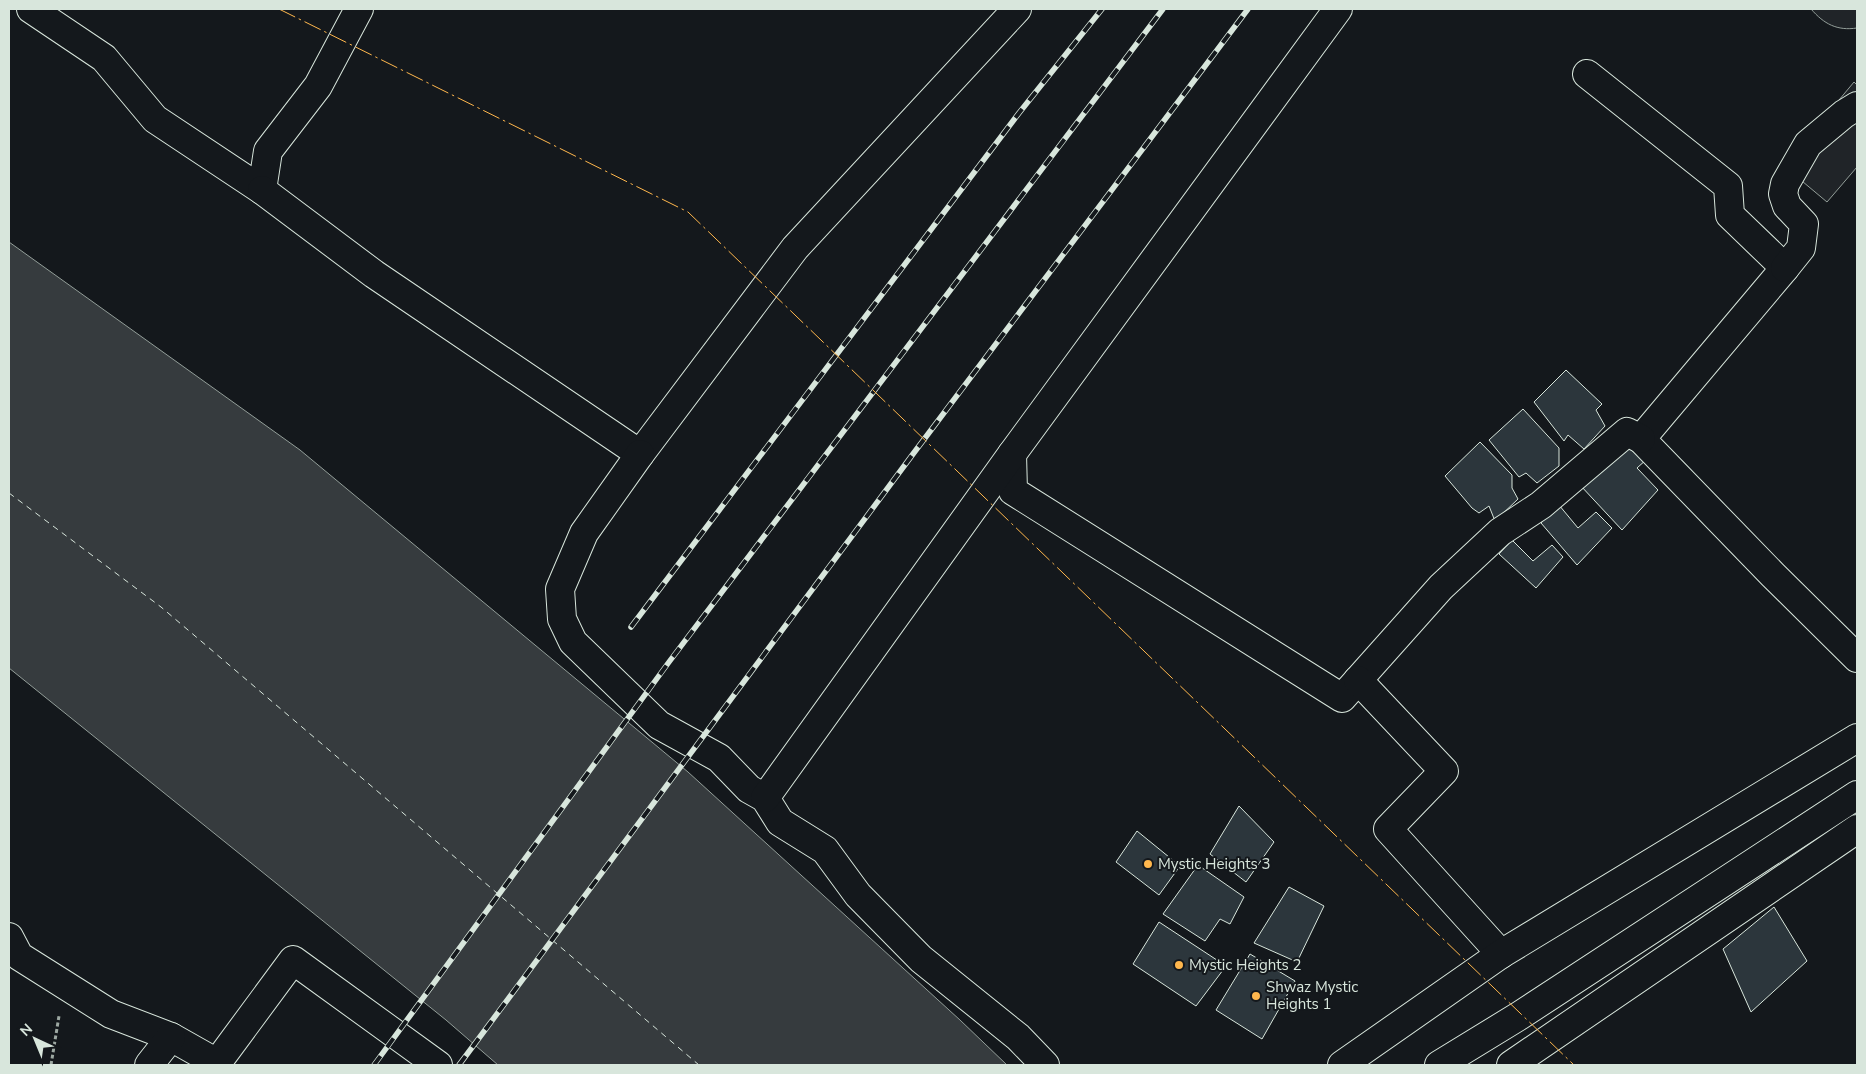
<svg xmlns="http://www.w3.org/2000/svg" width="1866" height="1074" font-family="'Nunito Sans',sans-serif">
<rect width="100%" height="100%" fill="#14181c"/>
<g fill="#202428" stroke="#939e99">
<path d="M1811,9H1857V28C1837,31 1824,24 1811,9Z"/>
<polygon points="1854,82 1857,85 1857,167 1827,202 1784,166"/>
</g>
<polygon fill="#363b3e" stroke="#939e99" points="9,242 300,450 688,772 960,1020 1007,1065 498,1065 446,1020 9,668"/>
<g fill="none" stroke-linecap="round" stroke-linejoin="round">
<polyline stroke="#d8e6dc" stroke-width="1" stroke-dasharray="6 5" stroke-linecap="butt" points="9,493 161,607 699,1065"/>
</g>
<g fill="#2c363c" stroke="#d8e6dc">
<polygon points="1566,370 1602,404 1596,410 1605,426 1584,449 1568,435 1564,441 1534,402"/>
<polygon points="1523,409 1559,448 1559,466 1537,483 1526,473 1519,477 1489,440"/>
<polygon points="1480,442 1512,475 1512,488 1518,499 1495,521 1489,506 1479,513 1472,508 1445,476"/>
<polygon points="1634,444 1647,459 1637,468 1658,490 1622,530 1580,485"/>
<polygon points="1559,505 1578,528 1596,512 1612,528 1577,565 1541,523"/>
<polygon points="1512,540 1533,561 1552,545 1563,557 1536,588 1499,554"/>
<polygon points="1239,806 1274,842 1246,882 1210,854"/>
<polygon points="1137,831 1180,866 1159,895 1116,862"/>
<polygon points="1198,865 1244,897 1230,924 1220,919 1205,941 1163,914"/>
<polygon points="1289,887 1324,906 1297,962 1254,943"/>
<polygon points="1774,907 1807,961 1751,1012 1723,949"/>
<polygon points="1159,922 1226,966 1196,1006 1133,964"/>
<polygon points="1250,954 1295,981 1262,1039 1216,1010"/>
</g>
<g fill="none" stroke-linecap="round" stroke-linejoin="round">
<defs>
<g id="minor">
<polyline points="31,9 104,58 155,119 262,190 268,151 318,86 359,9"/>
<polyline points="1587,74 1728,186 1730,215 1785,268 1641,439 1773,575 1857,658"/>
<polyline points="262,190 374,274 640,454 795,248 1017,9"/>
<polyline points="1785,268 1801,248 1804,224 1787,206 1783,194 1785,184 1808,144 1844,114 1857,106"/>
<polyline points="640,454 584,533 560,589 562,619 573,642 659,725 719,758 749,789 765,798 780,822 825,850 858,895 921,959 1018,1037 1045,1065"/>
<polyline points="1012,454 1013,491 1342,698 1441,587 1500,532 1541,505 1627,432 1641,439"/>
<polyline points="1358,680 1444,771 1388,829 1501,954"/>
<polyline points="765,798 1012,454 1338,9"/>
<polyline points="9,937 19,956 111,1014 171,1037 217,1063 293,960 438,1065"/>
<polyline points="149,1065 171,1037"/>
<polyline points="1342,1065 1501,954 1857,738"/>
<polyline points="1511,1065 1857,829"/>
</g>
<polyline id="secondary" points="1439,1065 1519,1016 1857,795"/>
</defs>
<use href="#minor" stroke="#d8e6dc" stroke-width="30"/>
<use href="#secondary" stroke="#d8e6dc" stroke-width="30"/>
<polyline stroke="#9da8a2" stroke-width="3" stroke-dasharray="4 2.5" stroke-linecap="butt" points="51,1065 59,1016"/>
<use href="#minor" stroke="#14181c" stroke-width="28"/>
<use href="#secondary" stroke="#14181c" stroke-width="28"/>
<defs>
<g id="rail">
<polyline points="631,627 1019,113 1102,9"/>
<polyline points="374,1065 669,662 1163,9"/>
<polyline points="459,1065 913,454 1248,9"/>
</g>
</defs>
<use href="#rail" stroke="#d8e6dc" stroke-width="5.5"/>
<use href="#rail" stroke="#14181c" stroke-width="4" stroke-dasharray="11" stroke-linecap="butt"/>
<polyline stroke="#ffb74d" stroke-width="1" stroke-dasharray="18 4 2.5 4" stroke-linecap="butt" points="279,9 688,212 1574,1065"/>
</g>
<g fill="#ffb74d" stroke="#14181c" stroke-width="2">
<circle cx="1148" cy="864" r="5"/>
<circle cx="1179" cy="965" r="5"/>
<circle cx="1256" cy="996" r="5"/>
</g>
<g text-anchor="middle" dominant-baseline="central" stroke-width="4" stroke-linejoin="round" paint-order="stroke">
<g font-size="15" fill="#d8e6dc" stroke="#14181c" text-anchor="start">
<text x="1158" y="864">Mystic Heights 3</text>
<text x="1189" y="965">Mystic Heights 2</text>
<text x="1266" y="987">Shwaz Mystic<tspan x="1266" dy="17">Heights 1</tspan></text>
</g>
</g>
<rect width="1866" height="1074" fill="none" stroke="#d8e6dc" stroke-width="20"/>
<g transform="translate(35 1039) rotate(316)" stroke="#14181c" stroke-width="4" paint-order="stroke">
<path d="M0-4L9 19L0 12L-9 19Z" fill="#d8e6dc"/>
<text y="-8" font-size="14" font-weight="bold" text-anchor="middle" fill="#d8e6dc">N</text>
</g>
</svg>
